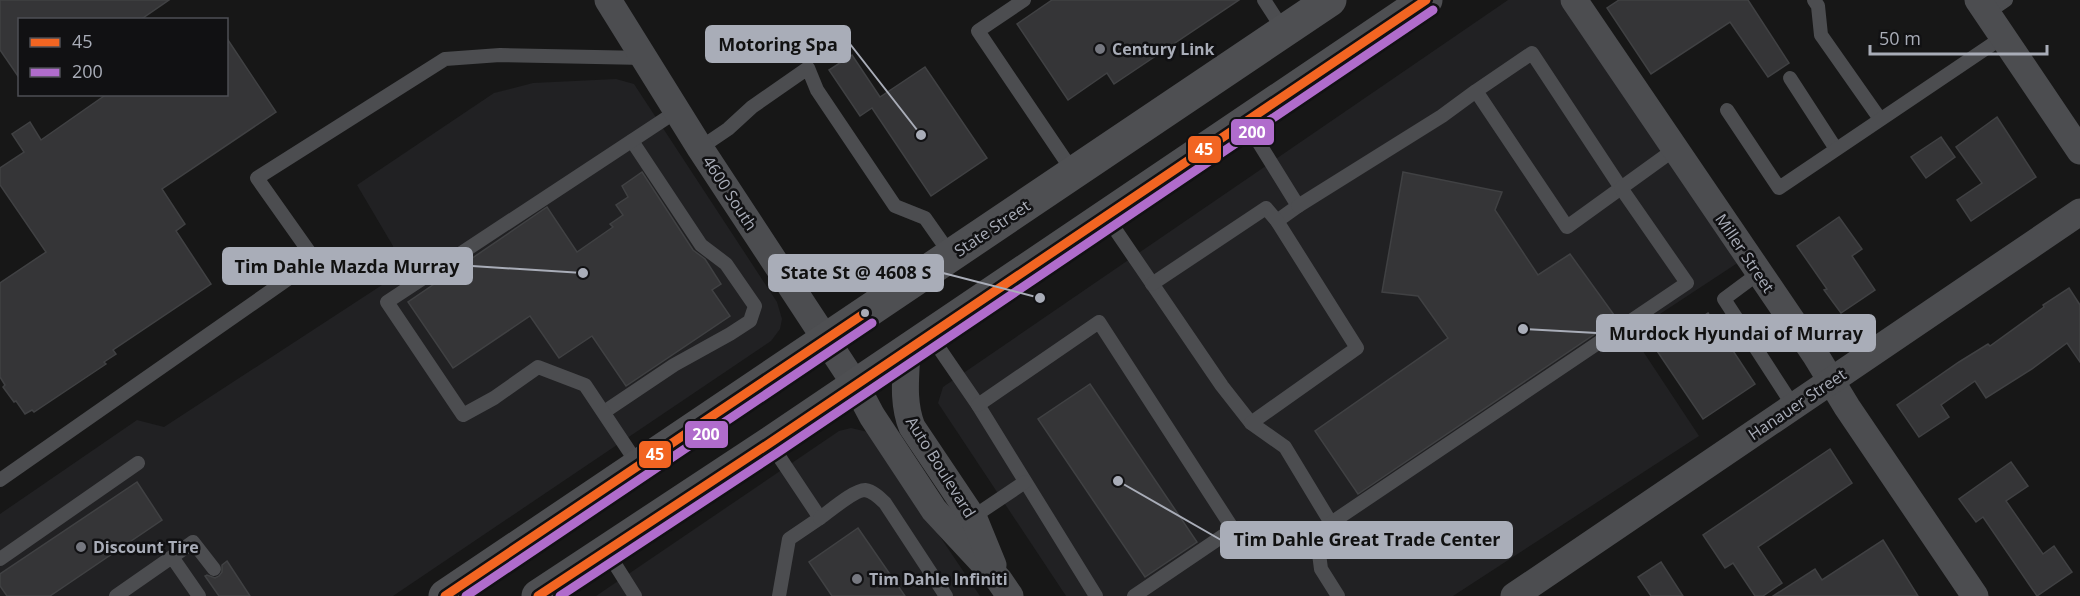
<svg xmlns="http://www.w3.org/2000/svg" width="2080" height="596" font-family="'Open Sans',sans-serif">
<rect width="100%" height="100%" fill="#171717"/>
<g fill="#212123">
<polygon points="1508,0 1560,0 1739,262 1631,333 1699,436 1453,596 1066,596 938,403 943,387"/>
<polygon points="616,79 634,84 777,302 782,319 780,329 771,341 393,596 0,596 0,514 137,420 164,427 382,285 392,274 395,262 393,246 357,185 494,93 533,83"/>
<polygon points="851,428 868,432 879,446 980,596 596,596 839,431"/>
</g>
<g fill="#353537" stroke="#404143" stroke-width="1.5">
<polygon points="0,0 169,0 140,20 20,20 20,79 0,50"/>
<polygon points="1052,0 1239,0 1114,84 1107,73 1068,100 1017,24"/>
<polygon points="1619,0 1748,0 1789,63 1768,77 1730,22 1651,74 1607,8"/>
<polygon points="226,37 276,112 162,189 185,224 176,231 211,284 113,350 116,354 104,362 106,364 34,412 32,410 25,414 16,401 14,402 3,387 5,385 0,377 0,283 46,252 0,185 0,168 24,152 12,134 30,122 41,140 107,94 226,94"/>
<polygon points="852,55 880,97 925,67 987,158 931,196 872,108 860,116 829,70"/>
<polygon points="1997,117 2036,177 1971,221 1957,200 1982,183 1956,147"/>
<polygon points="1941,137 1955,157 1926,178 1911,157"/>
<polygon points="642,172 693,250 705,259 721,284 712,290 730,316 626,386 592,336 559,358 530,316 453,368 408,302 547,207 577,252 613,227 610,224 623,215 616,205 628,197 622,186"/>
<polygon points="1403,172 1502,192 1495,210 1538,275 1570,254 1617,319 1358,494 1315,431 1448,338 1418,296 1382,292"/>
<polygon points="1839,217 1862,249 1852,256 1875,290 1841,313 1824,290 1827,289 1797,246"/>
<polygon points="2069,288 2080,305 2080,362 2067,343 2032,369 1986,398 1975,381 1941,405 1949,417 1919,437 1897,405 1959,362 1988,344 1990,346 2044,307 2043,305"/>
<polygon points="1708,313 1755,384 1703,419 1655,348"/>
<polygon points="1090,384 1197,542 1145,577 1038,419"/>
<polygon points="1830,449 1852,483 1758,547 1782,583 1763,596 1755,596 1733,563 1725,568 1703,535"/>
<polygon points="2011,462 2028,486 2006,501 2043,554 2054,546 2072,572 2037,596 1983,517 1976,522 1959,499"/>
<polygon points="137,482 162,520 50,596 7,596 0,586 0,574"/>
<polygon points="858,528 905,596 832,596 809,562"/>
<polygon points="1883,540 1918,596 1773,596 1815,569 1822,580"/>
<polygon points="227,561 250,596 219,596 205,576 207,575 215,578 219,576 222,572 222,565"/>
<polygon points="1661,562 1683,596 1651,596 1638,577"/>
</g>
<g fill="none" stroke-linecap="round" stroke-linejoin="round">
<g stroke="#4c4d50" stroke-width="14">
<polyline points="1024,0 978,31 1074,173"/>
<polyline points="1264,0 1284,31"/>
<polyline points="1814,0 1818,6 1821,35 1880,119"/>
<polyline points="1987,13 2006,0"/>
<polyline points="1790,78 1836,149"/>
<polyline points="1727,110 1779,188 2003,37"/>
<polyline points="1246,122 1298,206 1277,221"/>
<polyline points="700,148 728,129 752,107 808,68 817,90 895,206 925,218 951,255"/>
<polyline points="1298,206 1442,116 1476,91 1567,227 1621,188 1532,53 1476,91"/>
<polyline points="1106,216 1222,386 1251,423"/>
<polyline points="1759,273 1724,299 1794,407"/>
<polyline points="1152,284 1266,208 1277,221 1357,348 1251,423 1285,447 1331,523"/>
<polyline points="930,335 978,405 1096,596"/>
<polyline points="978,405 1099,322 1233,529 1134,596"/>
<polyline points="604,412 674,365 730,334 750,321 755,306 726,264 701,245 632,141"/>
<polyline points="770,443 820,518 789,539 779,596"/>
<polyline points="639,466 585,385 538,367 494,398 463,415 387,302 677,111"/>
<polyline points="0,480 315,260 257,178 445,59 500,55 645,58"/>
<polyline points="973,517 1025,482"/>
<path d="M820,518C830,511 854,490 865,490C873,491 880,498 885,503L946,596"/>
<polyline points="606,550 635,596"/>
<polyline points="172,557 193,542 214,569"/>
<polyline points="0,559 138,463"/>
<polyline points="116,596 172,557 199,596"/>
<polyline points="1338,596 1321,569 1318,546 1331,523 1687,283 1621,188 1675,149"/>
</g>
<g stroke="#4c4d50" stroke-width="27">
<polyline points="608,0 700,148 855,384 872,416 934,510 999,580 1010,596"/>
<polyline points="1574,0 1816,356 1847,407 1975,596"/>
<polyline points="1978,0 2080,151"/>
<path d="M907,350C906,376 902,402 912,427L975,521L993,565"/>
<polyline points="1514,596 2080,212"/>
</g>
<g stroke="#4e4f52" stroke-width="33">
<polyline points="445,596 1330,0"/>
<polyline points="538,596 770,443 1426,0"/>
</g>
<defs>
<g id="bus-1">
<polyline points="445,596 865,313"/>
<polyline points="538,596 770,443 1426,0"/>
</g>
<g id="bus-2">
<polyline points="466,596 872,323"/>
<polyline points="560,596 777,453 1433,10"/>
</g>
</defs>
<use href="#bus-1" stroke="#111113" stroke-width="14"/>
<use href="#bus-2" stroke="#111113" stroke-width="14"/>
<use href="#bus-1" stroke="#f26522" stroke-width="9"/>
<use href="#bus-2" stroke="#b06ccc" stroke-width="9"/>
</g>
<g fill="#767880" stroke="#111113" stroke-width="2">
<circle cx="1100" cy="49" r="6"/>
<circle cx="81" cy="547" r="6"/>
<circle cx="857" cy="579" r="6"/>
</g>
<circle fill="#a9adb8" stroke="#111113" stroke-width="2" cx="865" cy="313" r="5"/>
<g text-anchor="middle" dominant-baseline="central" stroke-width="5" stroke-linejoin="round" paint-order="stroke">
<g font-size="16" font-weight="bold" fill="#a9adb8" stroke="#111113" text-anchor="start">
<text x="1112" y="49">Century Link</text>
<text x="93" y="547">Discount Tire</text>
<text x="869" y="579">Tim Dahle Infiniti</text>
</g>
<g font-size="16" fill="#a9adb8" stroke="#111113">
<text transform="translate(730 193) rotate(57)">4600 South</text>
<text transform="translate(992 228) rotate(-34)">State Street</text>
<text transform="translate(1745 253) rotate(56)">Miller Street</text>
<text transform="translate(1797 404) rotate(-34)">Hanauer Street</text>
<text transform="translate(941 467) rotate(58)">Auto Boulevard</text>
</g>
</g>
<path fill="none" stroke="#a9adb8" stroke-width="2" d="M921 135L850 44M583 273L472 266M1040 298L943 273M1523 329L1597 333M1118 481L1221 540"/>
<g fill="#a9adb8" stroke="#111113" stroke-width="2">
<circle cx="921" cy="135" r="6"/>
<circle cx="583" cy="273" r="6"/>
<circle cx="1040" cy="298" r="6"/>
<circle cx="1523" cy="329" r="6"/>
<circle cx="1118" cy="481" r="6"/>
</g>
<g fill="#a9adb8" stroke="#a9adb8" stroke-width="2">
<rect x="706" y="26" width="144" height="36" rx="6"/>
<rect x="223" y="248" width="249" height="36" rx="6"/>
<rect x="769" y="255" width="174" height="36" rx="6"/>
<rect x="1597" y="315" width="278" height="36" rx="6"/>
<rect x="1221" y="522" width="291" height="36" rx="6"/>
</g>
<g font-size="18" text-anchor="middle" font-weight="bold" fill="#111">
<text x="778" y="51">Motoring Spa</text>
<text x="347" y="273">Tim Dahle Mazda Murray</text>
<text x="856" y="279">State St @ 4608 S</text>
<text x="1736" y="340">Murdock Hyundai of Murray</text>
<text x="1367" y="546">Tim Dahle Great Trade Center</text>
</g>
<g stroke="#111113" stroke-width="2">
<rect x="1230" y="118" width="45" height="28" rx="6" fill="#b06ccc"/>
<rect x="1187" y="135" width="35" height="29" rx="6" fill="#f26522"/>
<rect x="684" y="420" width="45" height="29" rx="6" fill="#b06ccc"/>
<rect x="638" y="440" width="34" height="29" rx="6" fill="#f26522"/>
</g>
<g font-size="16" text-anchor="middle" font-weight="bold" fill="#fff">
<text x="1252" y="138">200</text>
<text x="1204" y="155">45</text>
<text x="706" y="440">200</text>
<text x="655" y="460">45</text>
</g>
<rect x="18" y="18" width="210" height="78" fill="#111113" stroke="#4e4f55" stroke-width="1.5"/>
<rect x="30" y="38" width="30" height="9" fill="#f26522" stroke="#4e4f55" stroke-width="1.5"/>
<text x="72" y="48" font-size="18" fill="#a9adb8">45</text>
<rect x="30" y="68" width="30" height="9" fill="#b06ccc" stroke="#4e4f55" stroke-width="1.5"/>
<text x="72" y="78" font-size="18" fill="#a9adb8">200</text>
<path d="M1870 45v9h177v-9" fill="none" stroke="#a9adb8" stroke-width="3"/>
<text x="1879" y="45" font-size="18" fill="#a9adb8" stroke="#111113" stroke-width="4.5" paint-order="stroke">50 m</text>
</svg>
